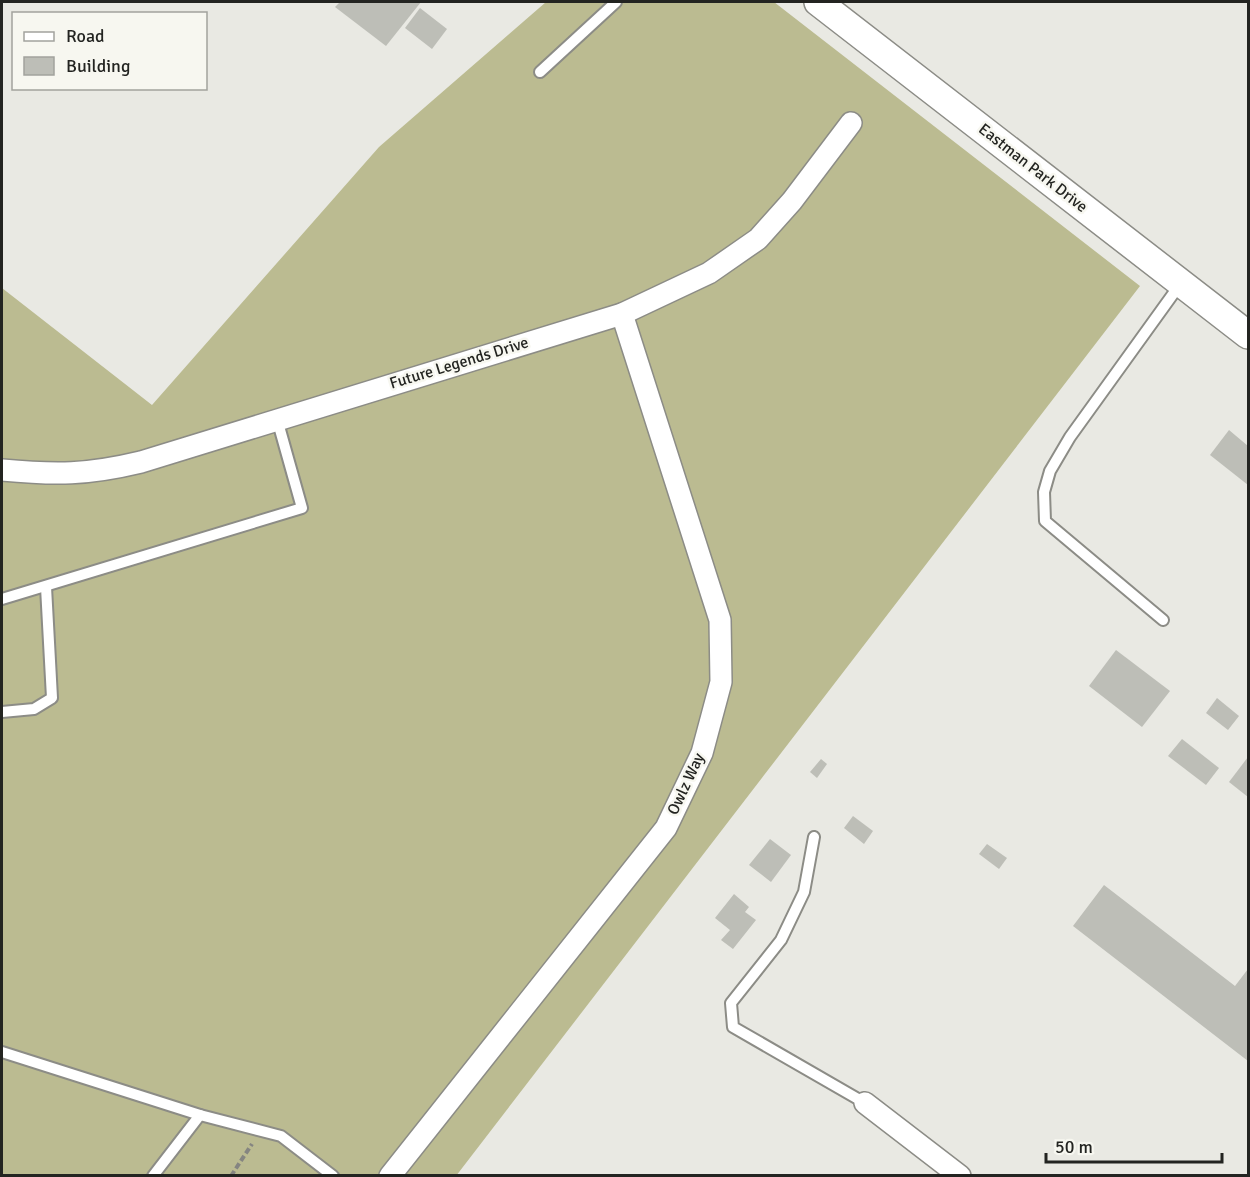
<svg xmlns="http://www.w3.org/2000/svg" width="1250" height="1177" font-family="Signika,sans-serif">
<rect width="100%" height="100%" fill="#e9e9e3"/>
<polygon fill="#bbbb91" points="546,2 774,2 1140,286 456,1176 2,1175 2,288 152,405 379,147"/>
<g fill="#bdbeb7">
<polygon points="340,2 421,2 386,46 335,7"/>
<polygon points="420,8 447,29 432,49 405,28"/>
<polygon points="1229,430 1248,446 1248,485 1210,455"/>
<polygon points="1116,650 1170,691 1142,727 1089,686"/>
<polygon points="1217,698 1239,716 1228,730 1206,713"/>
<polygon points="1182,739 1219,768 1206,785 1168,756"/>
<polygon points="1248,757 1248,797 1229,782"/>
<polygon points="821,759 827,764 817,778 810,772"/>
<polygon points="853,816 873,831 864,844 844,828"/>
<polygon points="770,839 791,855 771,882 749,865"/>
<polygon points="987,844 1007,858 999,869 979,854"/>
<polygon points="1104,885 1235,986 1248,969 1248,1061 1073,926"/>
<polygon points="734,894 749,907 745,912 756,920 733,949 721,940 730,930 715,918"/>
</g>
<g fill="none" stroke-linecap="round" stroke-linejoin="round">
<defs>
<g id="service">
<polyline points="540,72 616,2"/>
<polyline points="2,599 302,508 277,419"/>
<polyline points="1163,620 1045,521 1044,492 1050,471 1070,437 1181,283"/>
<polyline points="2,712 34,709 52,698 46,587"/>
<polyline points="814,837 804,892 781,940 731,1003 733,1027 865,1103"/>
<polyline points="2,1052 200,1115 281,1136 333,1176"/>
<polyline points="153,1176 200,1115"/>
</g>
<g id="minor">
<path d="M2,470C56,475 87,475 141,462L622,314L709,273L758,239L792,201L851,123"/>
<polyline points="865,1103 960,1176"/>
<polyline points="390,1176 666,828 702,753 721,682 720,620 622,314"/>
</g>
<polyline id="tertiary" points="818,2 1248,335"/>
</defs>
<use href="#service" stroke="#8c8c86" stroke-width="14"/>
<use href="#minor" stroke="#8c8c86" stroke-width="24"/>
<use href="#tertiary" stroke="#8c8c86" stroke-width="30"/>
<polyline stroke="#858581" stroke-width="4" stroke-dasharray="6 3" stroke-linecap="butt" points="231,1176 252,1144"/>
<use href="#service" stroke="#fff" stroke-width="10"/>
<use href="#minor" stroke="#fff" stroke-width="21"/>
<use href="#tertiary" stroke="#fff" stroke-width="27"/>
</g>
<g text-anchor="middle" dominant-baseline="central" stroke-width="5" stroke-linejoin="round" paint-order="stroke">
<g font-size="16" fill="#232421" stroke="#f7f7f0">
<text transform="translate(1033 168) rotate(38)">Eastman Park Drive</text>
<text transform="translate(459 363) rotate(-17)">Future Legends Drive</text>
<text transform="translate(686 784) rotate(-65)">Owlz Way</text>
</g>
</g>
<rect width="1250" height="1177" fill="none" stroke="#232421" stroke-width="6"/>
<rect x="12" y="12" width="195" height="78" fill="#f7f7f0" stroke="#a2a39d" stroke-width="1.5"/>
<rect x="24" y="32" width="30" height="9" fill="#ffffff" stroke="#a2a39d" stroke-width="1.5"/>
<text x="66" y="42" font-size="18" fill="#232421">Road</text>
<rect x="24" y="57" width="30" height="18" fill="#bdbeb7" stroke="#a2a39d" stroke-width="1.5"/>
<text x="66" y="72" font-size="18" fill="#232421">Building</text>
<path d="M1046 1153v9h176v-9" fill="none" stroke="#232421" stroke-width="3"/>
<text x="1055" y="1153" font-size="18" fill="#232421" stroke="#f7f7f0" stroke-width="4.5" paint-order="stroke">50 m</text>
</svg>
